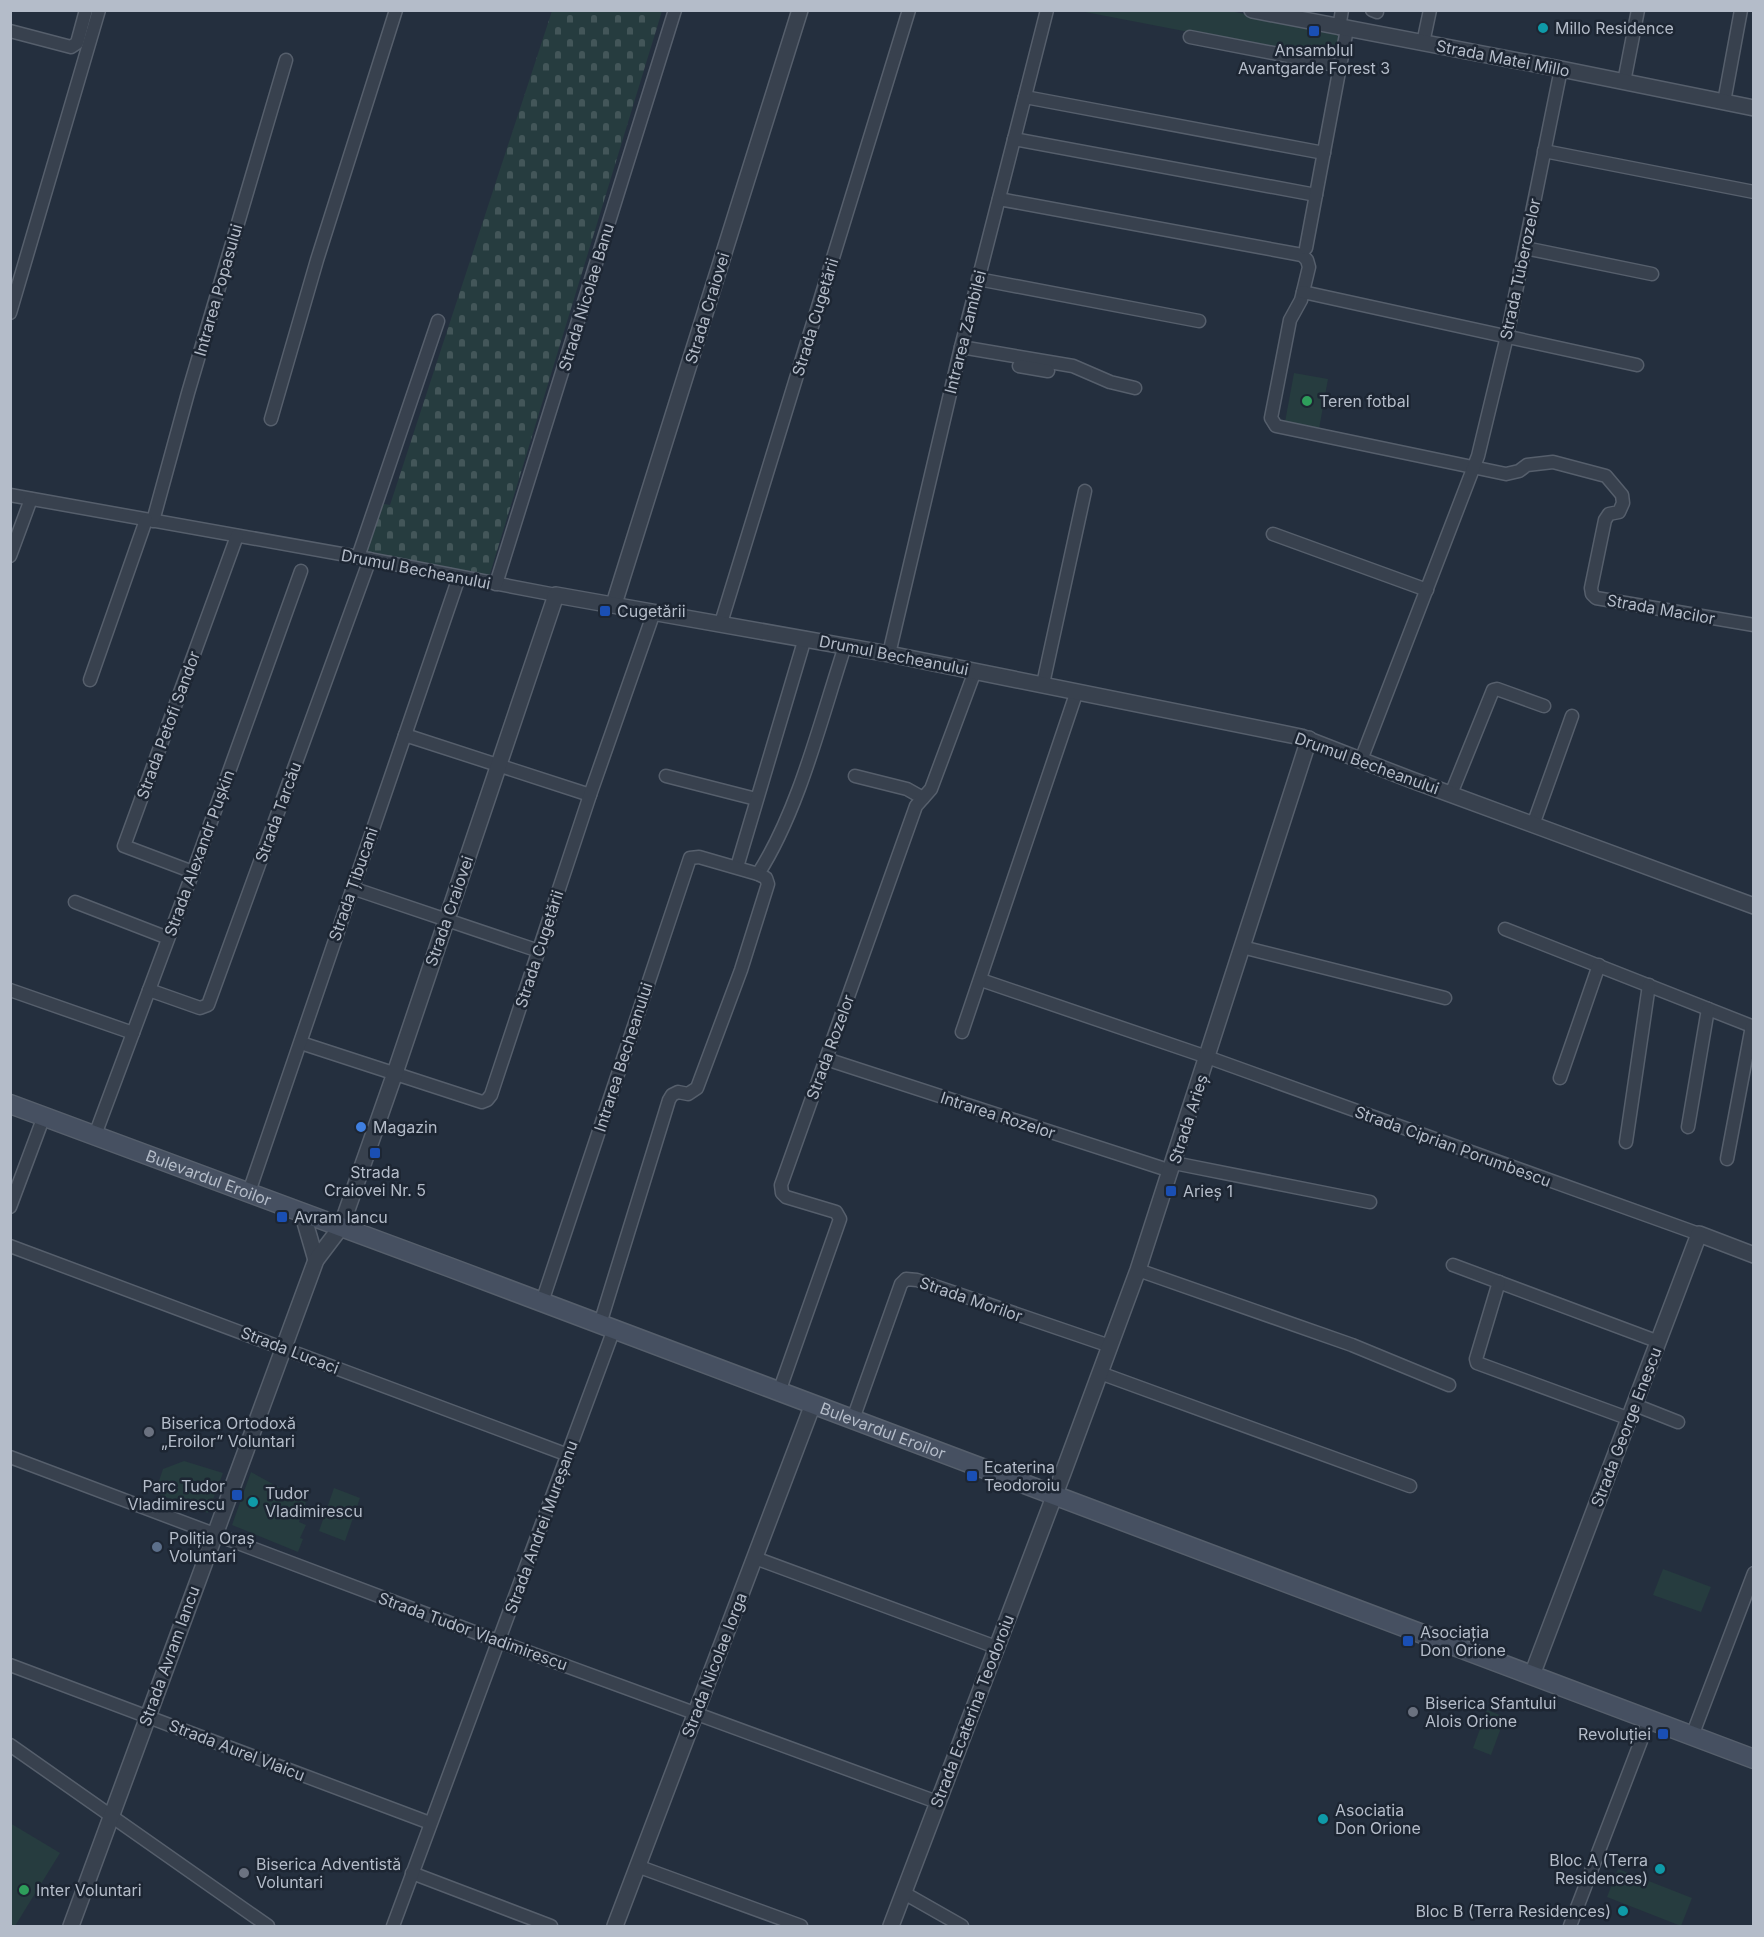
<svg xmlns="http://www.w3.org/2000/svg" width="1764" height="1937" font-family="Inter,sans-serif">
<defs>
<pattern id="cemetery-stones" width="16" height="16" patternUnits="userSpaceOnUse" patternTransform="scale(1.5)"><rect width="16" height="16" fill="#263c3f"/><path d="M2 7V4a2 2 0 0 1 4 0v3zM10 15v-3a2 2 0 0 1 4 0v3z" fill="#435659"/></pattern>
</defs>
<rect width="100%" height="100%" fill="#242f3e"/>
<g fill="#263c3f">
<polygon points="1080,11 1230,11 1339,33 1335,60"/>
<polygon points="1294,373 1328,379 1319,429 1285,422"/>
<polygon points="184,1461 223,1473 208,1513 155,1493 163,1469"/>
<polygon points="251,1472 306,1502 299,1522 306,1525 300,1538 303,1539 298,1552 232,1525"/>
<polygon points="334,1488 360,1498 345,1541 319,1531"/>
<polygon points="1663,1569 1711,1587 1701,1612 1653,1595"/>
<polygon points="1487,1710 1505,1717 1491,1755 1473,1748"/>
<polygon points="10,1823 60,1853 15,1926 10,1926"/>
<polygon points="1618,1869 1692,1898 1681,1926 1607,1897"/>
</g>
<polygon fill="url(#cemetery-stones)" points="552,11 662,11 489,577 359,556 378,503 390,505"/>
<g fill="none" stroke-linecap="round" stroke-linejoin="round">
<defs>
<g id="minor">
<polyline points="1372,10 1377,12"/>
<polyline points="1339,28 1342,10"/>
<polyline points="10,31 71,47 77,43 86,10"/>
<polyline points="1190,37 1340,66"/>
<polyline points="1423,43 1430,10"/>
<polyline points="1624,82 1638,10"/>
<polyline points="1025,97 1324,153"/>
<polyline points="1724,102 1741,10"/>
<polyline points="1014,139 1316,195"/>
<polyline points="1544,151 1754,192"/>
<polyline points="999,199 1302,255 1307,260 1309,267 1301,300 1290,320 1271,418 1276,426 1506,474 1519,471 1527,465 1553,462 1606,476 1622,495 1623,503 1619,512 1609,514 1605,520 1591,588 1592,594 1596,598 1754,625"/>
<polyline points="1306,248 1347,29"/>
<polyline points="1525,248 1652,274"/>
<polyline points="978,279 1199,321"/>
<polyline points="1303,292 1637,365"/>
<polyline points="10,313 99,10"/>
<polyline points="961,347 1073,366 1110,382 1135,388"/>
<polyline points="1019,366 1048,371"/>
<polyline points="271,419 317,260 396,10"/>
<polyline points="10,495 358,557 556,595"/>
<polyline points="153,521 188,393 286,60"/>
<polyline points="1273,534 1427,590"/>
<polyline points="10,556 31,499"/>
<polyline points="358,557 438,321"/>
<polyline points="496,584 675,10"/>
<polyline points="721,623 909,10"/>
<polyline points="889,654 961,347 1047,10"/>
<polyline points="90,680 146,520"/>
<polyline points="1043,684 1085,491"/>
<polyline points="405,735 590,795"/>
<polyline points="1361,760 1478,456 1507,336 1561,69"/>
<polyline points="666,776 756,799"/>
<polyline points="855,776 907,789 923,798"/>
<polyline points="1451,794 1493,690 1497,689 1544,706"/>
<polyline points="1533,825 1572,716"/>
<polyline points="737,867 805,638"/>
<polyline points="193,872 124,846 237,536"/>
<path d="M758,874C799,810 821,719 845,646"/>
<polyline points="352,888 539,951"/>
<polyline points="75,902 168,938"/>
<polyline points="1505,929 1754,1027"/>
<polyline points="1242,947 1445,998"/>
<polyline points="981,980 1207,1057 1699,1234"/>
<polyline points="10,990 133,1033"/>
<polyline points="149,990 200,1008 208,1005 370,559"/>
<polyline points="962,1032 1077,691"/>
<polyline points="301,1043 482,1102 487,1100 491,1095 590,795 654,612"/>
<polyline points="826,1059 1171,1171"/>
<polyline points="1560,1078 1599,965"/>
<polyline points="1688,1127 1708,1009"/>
<polyline points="95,1135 193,872 301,571"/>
<polyline points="1626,1142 1649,985"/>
<polyline points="1727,1159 1752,1026"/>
<polyline points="1174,1163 1370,1202"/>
<polyline points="249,1192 459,577"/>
<polyline points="10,1207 44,1116"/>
<polyline points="10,1246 568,1455"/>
<polyline points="1453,1265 1659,1342"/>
<polyline points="1138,1270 1352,1345 1449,1385"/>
<polyline points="1499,1282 1476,1359 1477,1363 1630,1419"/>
<polyline points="542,1302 690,858 699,857 758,874 766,878 768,884 741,970 697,1088 688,1094 678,1092 672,1095 669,1100 600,1324"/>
<polyline points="1100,1373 1410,1486"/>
<polyline points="779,1392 840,1219 836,1212 786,1197 782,1193 781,1185 916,806 931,789 975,671"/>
<polyline points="1635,1405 1678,1422"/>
<polyline points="853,1419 901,1284 906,1279 917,1280 1110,1346"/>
<polyline points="10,1457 498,1641 937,1802"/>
<polyline points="755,1558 996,1647"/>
<polyline points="10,1665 430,1823"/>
<polyline points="1692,1736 1754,1573"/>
<polyline points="10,1745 268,1926"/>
<polyline points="637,1866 801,1926"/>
<polyline points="412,1873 551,1926"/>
<polyline points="904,1893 962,1926"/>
<polyline points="393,1926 614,1329"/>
<polyline points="1570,1926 1649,1720"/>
</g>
<g id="tertiary">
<polyline points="1252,10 1561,69 1754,108"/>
<polyline points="614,604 800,10"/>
<polyline points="302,1212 316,1260"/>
<polyline points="1532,1675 1699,1234 1754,1255"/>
<polyline points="71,1926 316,1260 341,1227 395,1073 556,595 889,654 1301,737 1412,780 1754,906"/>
<polyline points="615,1926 813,1404"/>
<polyline points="891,1926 1063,1473 1138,1270 1309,739"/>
</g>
<g id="secondary">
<path id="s1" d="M10,1104L449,1267L1754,1759"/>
</g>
</defs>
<use href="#minor" stroke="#565f6c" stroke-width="15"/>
<use href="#tertiary" stroke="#565f6c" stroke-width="18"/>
<use href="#secondary" stroke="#565f6c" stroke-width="21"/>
<use href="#minor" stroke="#38414e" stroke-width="12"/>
<use href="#tertiary" stroke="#38414e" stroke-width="15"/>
<use href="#secondary" stroke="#465061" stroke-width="18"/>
</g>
<g fill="#0f9aa8" stroke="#1d2633" stroke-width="2">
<circle cx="1543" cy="28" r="6"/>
<circle cx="253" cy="1502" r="6"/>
<circle cx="1323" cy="1819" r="6"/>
<circle cx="1660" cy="1869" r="6"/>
<circle cx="1623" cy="1911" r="6"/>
</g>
<g fill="#1a4fb4" stroke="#1d2633" stroke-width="2">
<rect x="1308" y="25" width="12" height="12" rx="3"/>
<rect x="599" y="605" width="12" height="12" rx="3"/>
<rect x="369" y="1147" width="12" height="12" rx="3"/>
<rect x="1165" y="1185" width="12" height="12" rx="3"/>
<rect x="276" y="1211" width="12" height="12" rx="3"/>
<rect x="966" y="1470" width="12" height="12" rx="3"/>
<rect x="231" y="1489" width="12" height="12" rx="3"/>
<rect x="1402" y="1635" width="12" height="12" rx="3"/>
<rect x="1657" y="1728" width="12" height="12" rx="3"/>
</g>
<g fill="#2e9e5b" stroke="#1d2633" stroke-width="2">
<circle cx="1307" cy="401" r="6"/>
<circle cx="24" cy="1890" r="6"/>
</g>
<circle fill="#3f7fe0" stroke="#1d2633" stroke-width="2" cx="361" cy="1127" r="6"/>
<g fill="#6b7280" stroke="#1d2633" stroke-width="2">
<circle cx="149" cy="1432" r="6"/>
<circle cx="1413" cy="1712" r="6"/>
<circle cx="244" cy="1873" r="6"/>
</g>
<circle fill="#5c6f8a" stroke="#1d2633" stroke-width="2" cx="157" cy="1547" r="6"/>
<g text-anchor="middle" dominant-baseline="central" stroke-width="5" stroke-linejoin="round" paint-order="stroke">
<g font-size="16" fill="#b4bcc9" stroke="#1d2633" text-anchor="start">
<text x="1555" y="28">Millo Residence</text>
<text x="1314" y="50" text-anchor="middle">Ansamblul<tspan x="1314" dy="18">Avantgarde Forest 3</tspan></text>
<text x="1319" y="401">Teren fotbal</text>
<text x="617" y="611">Cugetării</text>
<text x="373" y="1127">Magazin</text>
<text x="375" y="1172" text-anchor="middle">Strada<tspan x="375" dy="18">Craiovei Nr. 5</tspan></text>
<text x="1183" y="1191">Arieș 1</text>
<text x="294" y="1217">Avram Iancu</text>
<text x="161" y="1423">Biserica Ortodoxă<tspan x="161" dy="18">„Eroilor” Voluntari</tspan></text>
<text x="984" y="1467">Ecaterina<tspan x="984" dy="18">Teodoroiu</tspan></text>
<text x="225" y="1486" text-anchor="end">Parc Tudor<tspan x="225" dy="18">Vladimirescu</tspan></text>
<text x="265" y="1493">Tudor<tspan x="265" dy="18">Vladimirescu</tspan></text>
<text x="169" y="1538">Poliția Oraș<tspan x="169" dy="18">Voluntari</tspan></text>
<text x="1420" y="1632">Asociația<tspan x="1420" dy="18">Don Orione</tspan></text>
<text x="1425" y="1703">Biserica Sfantului<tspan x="1425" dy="18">Alois Orione</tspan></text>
<text x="1651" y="1734" text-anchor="end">Revoluției</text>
<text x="1335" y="1810">Asociatia<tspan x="1335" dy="18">Don Orione</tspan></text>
<text x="1648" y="1860" text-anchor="end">Bloc A (Terra<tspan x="1648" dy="18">Residences)</tspan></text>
<text x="256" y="1864">Biserica Adventistă<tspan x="256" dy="18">Voluntari</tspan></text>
<text x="36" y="1890">Inter Voluntari</text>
<text x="1611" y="1911" text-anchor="end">Bloc B (Terra Residences)</text>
</g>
<g font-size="16" fill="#b4bcc9" stroke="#1d2633">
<text transform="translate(1503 58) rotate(11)">Strada Matei Millo</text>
<text transform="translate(1520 269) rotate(-78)">Strada Tuberozelor</text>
<text transform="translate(218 290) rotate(-74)">Intrarea Popasului</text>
<text transform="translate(586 297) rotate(-73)">Strada Nicolae Banu</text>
<text transform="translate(707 308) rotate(-73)">Strada Craiovei</text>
<text transform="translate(815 317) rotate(-73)">Strada Cugetării</text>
<text transform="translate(965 332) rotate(-76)">Intrarea Zambilei</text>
<text transform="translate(416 569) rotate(11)">Drumul Becheanului</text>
<text transform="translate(1661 609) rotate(10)">Strada Macilor</text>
<text transform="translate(894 655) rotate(11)">Drumul Becheanului</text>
<text transform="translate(168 725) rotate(-70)">Strada Petofi Sandor</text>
<text transform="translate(1367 763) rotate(20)">Drumul Becheanului</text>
<text transform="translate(278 812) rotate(-70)">Strada Tarcău</text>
<text transform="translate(199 853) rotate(-70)">Strada Alexandr Pușkin</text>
<text transform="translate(353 884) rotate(-71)">Strada Țibucani</text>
<text transform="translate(449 911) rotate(-71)">Strada Craiovei</text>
<text transform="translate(539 949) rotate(-72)">Strada Cugetării</text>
<text transform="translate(830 1047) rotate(-70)">Strada Rozelor</text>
<text transform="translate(623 1057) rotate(-72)">Intrarea Becheanului</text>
<text transform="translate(998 1115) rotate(18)">Intrarea Rozelor</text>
<text transform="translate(1188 1119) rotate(-72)">Strada Arieș</text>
<text transform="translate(1453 1146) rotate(20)">Strada Ciprian Porumbescu</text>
<text stroke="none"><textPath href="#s1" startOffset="212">Bulevardul Eroilor</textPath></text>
<text transform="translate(971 1299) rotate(19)">Strada Morilor</text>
<text transform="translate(290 1350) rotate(21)">Strada Lucaci</text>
<text transform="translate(1626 1427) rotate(-69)">Strada George Enescu</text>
<text stroke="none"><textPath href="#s1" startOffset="932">Bulevardul Eroilor</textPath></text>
<text transform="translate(541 1527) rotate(-70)">Strada Andrei Mureșanu</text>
<text transform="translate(473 1631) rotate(20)">Strada Tudor Vladimirescu</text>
<text transform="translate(169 1656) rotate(-70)">Strada Avram Iancu</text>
<text transform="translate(714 1665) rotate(-69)">Strada Nicolae Iorga</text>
<text transform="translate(972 1711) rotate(-69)">Strada Ecaterina Teodoroiu</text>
<text transform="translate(237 1750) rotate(21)">Strada Aurel Vlaicu</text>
</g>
</g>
<rect width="1764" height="1937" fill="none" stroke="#b4bcc9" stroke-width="24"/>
</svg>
